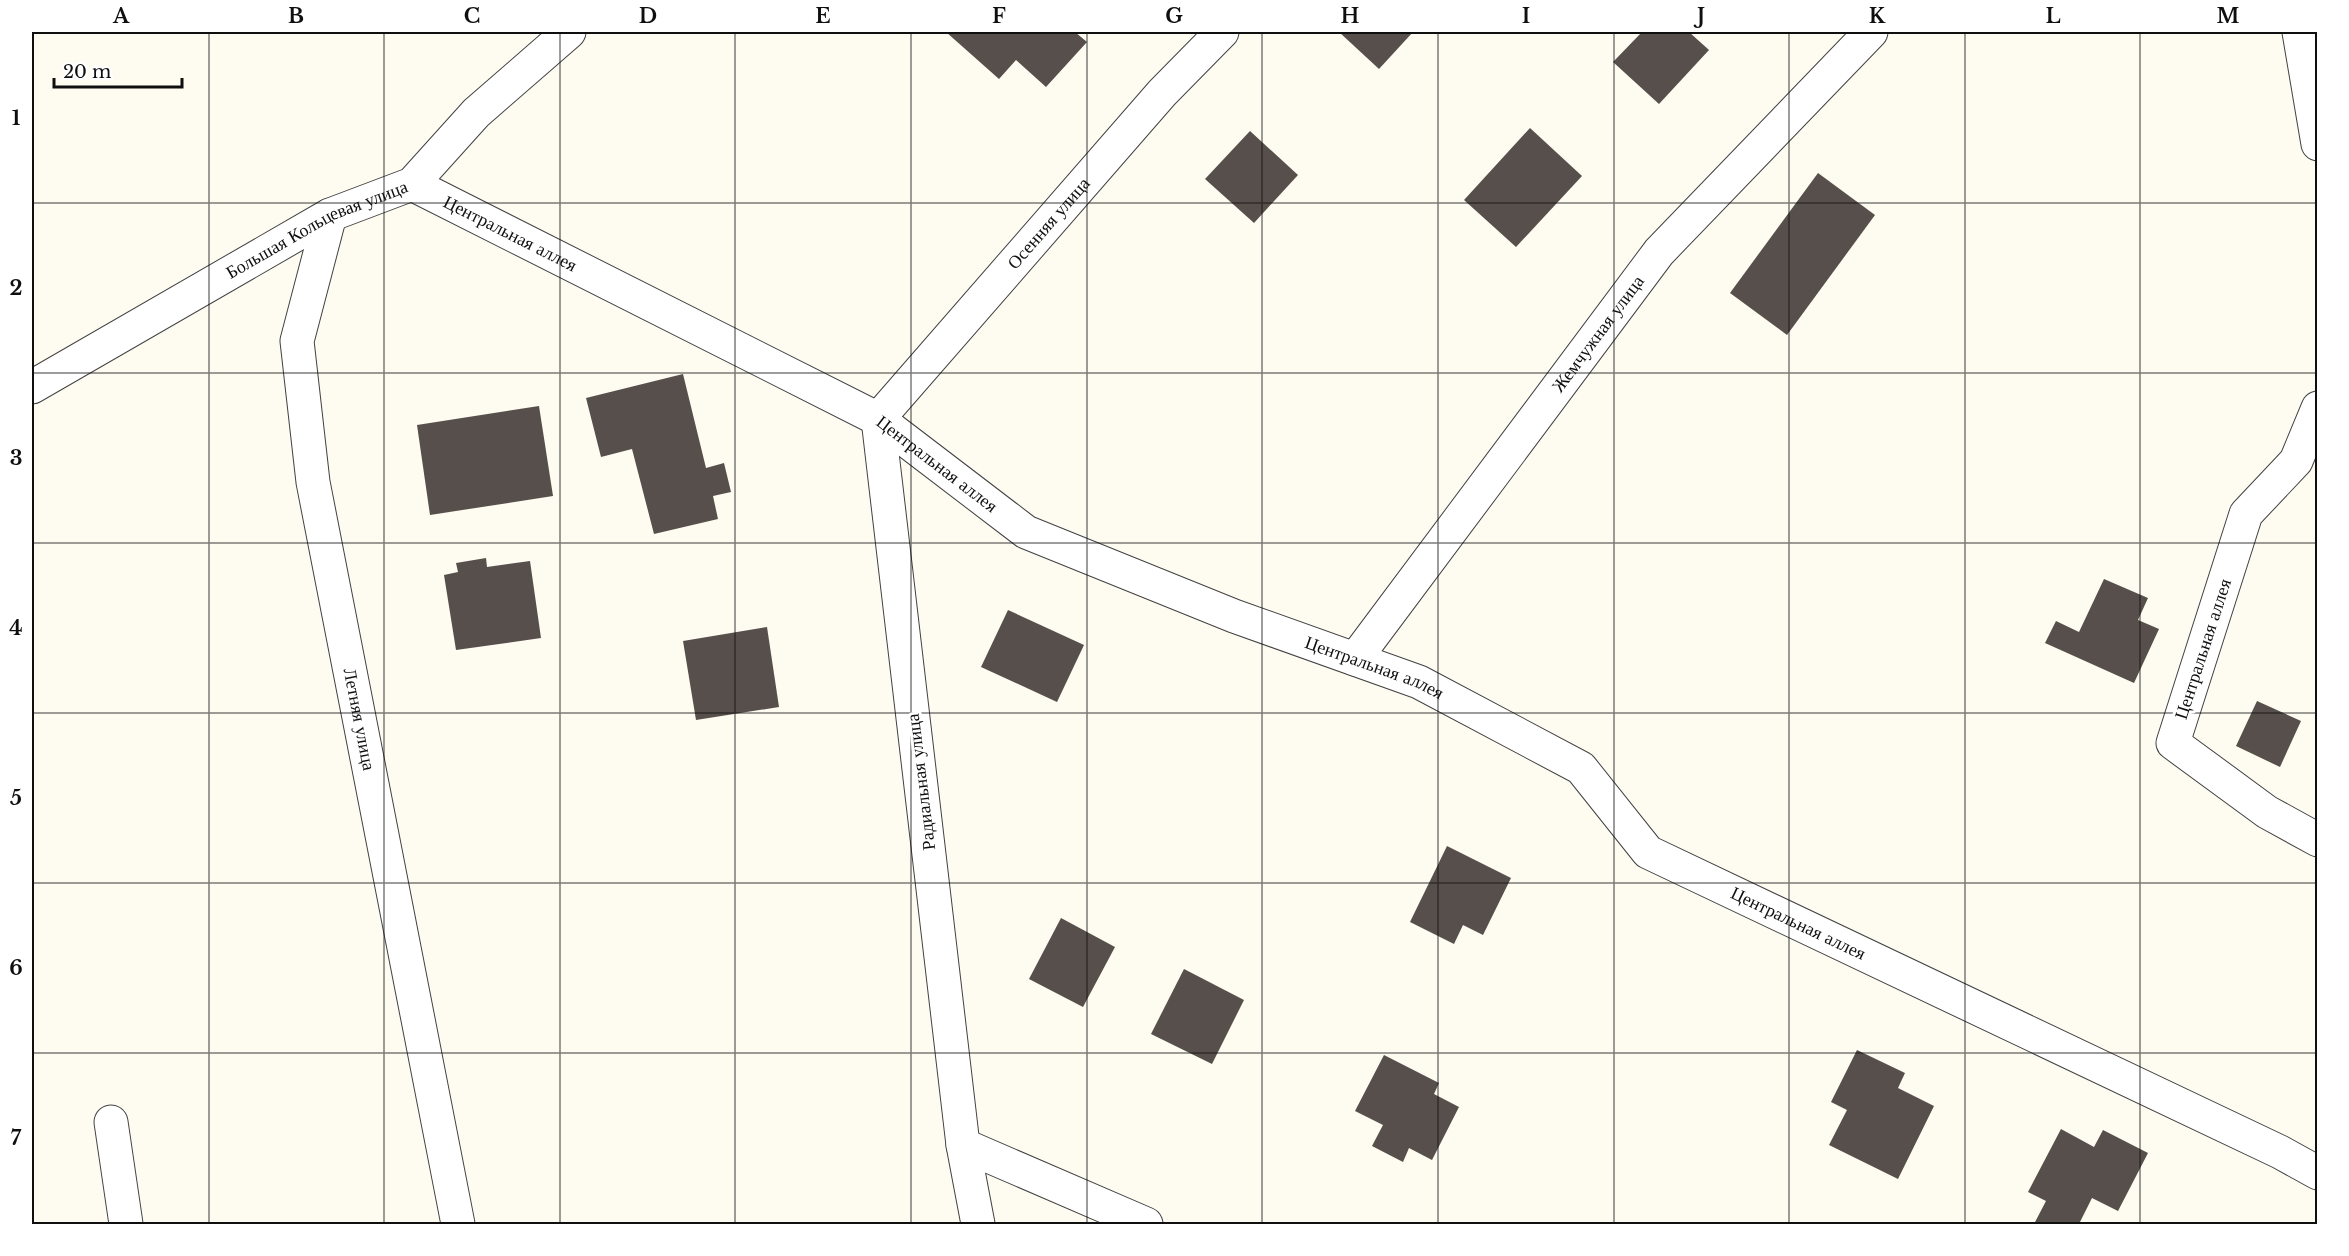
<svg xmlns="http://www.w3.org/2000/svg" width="2349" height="1256" font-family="'Libre Baskerville',serif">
<rect width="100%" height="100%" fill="#fefbf1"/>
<g fill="#574f4b">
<polygon points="946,32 1075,32 1087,42 1046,87 1016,60 999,79"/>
<polygon points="1339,32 1413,32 1379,69"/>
<polygon points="1642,32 1689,32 1709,50 1659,104 1613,62"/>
<polygon points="1530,128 1582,176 1516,247 1464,200"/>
<polygon points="1250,131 1298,175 1254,223 1205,179"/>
<polygon points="1818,173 1875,215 1787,335 1730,293"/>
<polygon points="683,374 706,468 724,463 731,492 713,496 718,519 654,534 632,449 601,457 586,398"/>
<polygon points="539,406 553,496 430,515 417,425"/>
<polygon points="486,558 487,567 530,561 541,638 456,650 444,575 458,572 456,563"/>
<polygon points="2104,579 2148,598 2138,620 2159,629 2134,683 2045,643 2056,621 2079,632"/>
<polygon points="1008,610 1084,645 1057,702 981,667"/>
<polygon points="767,627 779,707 696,720 683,641"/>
<polygon points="2257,701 2301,721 2280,767 2236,746"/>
<polygon points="1447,846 1511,878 1483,935 1463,925 1454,944 1410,922"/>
<polygon points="1061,918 1115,947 1083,1007 1029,979"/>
<polygon points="1184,969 1244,1000 1212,1064 1151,1034"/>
<polygon points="1857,1050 1905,1073 1898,1088 1934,1106 1898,1179 1829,1145 1847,1110 1831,1102"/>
<polygon points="1384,1055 1439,1083 1434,1094 1459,1107 1432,1160 1409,1148 1403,1162 1372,1146 1383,1125 1355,1111"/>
<polygon points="2061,1129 2094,1147 2103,1130 2148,1153 2118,1211 2092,1198 2079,1224 2034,1224 2046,1201 2028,1192"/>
</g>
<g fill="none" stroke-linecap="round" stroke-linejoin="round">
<defs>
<g id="street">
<polyline points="2299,32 2318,144"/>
<path id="s1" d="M412,184L878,419L1026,532L1234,616L1419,682L1581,768L1648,852L2280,1152L2318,1173"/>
<path id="s2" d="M330,215L297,341L313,482L458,1224"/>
<path id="s3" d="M32,387L330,215L412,184L476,113L569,32"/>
<polyline points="2318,408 2296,461 2246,514 2173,743 2267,812 2318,840"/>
<path id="s4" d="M1355,659L1659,252L1871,32"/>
<polyline points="111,1122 126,1224"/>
<polyline points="963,1145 1146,1224"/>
<path id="s5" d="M978,1224L963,1145L878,419L1162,93L1222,32"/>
</g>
</defs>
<use href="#street" stroke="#424242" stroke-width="35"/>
<use href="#street" stroke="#fff" stroke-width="33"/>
</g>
<path fill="none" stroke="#0f0f0f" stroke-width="1.5" stroke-opacity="0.55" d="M209,32V1224M384,32V1224M560,32V1224M735,32V1224M911,32V1224M1087,32V1224M1262,32V1224M1438,32V1224M1614,32V1224M1789,32V1224M1965,32V1224M2140,32V1224M32,203H2318M32,373H2318M32,543H2318M32,713H2318M32,883H2318M32,1053H2318"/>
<g text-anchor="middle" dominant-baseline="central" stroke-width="6" stroke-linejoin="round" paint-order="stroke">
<g font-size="18" fill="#0f0f0f" stroke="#fff">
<text stroke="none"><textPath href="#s5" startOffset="1071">Осенняя улица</textPath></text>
<text stroke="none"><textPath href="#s3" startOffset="326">Большая Кольцевая улица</textPath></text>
<text stroke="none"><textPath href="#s1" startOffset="110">Центральная аллея</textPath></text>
<text stroke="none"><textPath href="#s4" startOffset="406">Жемчужная улица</textPath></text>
<text stroke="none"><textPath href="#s1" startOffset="596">Центральная аллея</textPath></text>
<text transform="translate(2203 649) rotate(-72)">Центральная аллея</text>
<text stroke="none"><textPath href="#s1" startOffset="1082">Центральная аллея</textPath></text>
<text stroke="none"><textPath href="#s2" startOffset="514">Летняя улица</textPath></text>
<text transform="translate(921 782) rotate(-97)">Радиальная улица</text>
<text stroke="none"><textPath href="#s1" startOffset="1586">Центральная аллея</textPath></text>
</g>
</g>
<rect width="2349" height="1256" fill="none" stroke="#ffffff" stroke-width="66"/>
<path d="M54 78v9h128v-9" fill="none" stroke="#0f0f0f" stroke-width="3"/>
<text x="63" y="78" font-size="18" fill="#0f0f0f" stroke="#ffffff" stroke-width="4.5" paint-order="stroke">20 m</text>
<rect x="33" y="33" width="2283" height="1190" fill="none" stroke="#0f0f0f" stroke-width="2"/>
<g font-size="20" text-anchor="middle" font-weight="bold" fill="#0f0f0f">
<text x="121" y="23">A</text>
<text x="296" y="23">B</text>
<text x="472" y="23">C</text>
<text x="648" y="23">D</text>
<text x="823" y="23">E</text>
<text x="999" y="23">F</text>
<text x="1174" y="23">G</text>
<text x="1350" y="23">H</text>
<text x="1526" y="23">I</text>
<text x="1701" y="23">J</text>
<text x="1877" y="23">K</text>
<text x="2053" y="23">L</text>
<text x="2228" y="23">M</text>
<text x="16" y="125">1</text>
<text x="16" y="295">2</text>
<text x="16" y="465">3</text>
<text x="16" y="635">4</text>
<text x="16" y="805">5</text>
<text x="16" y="975">6</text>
<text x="16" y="1145">7</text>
</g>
</svg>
